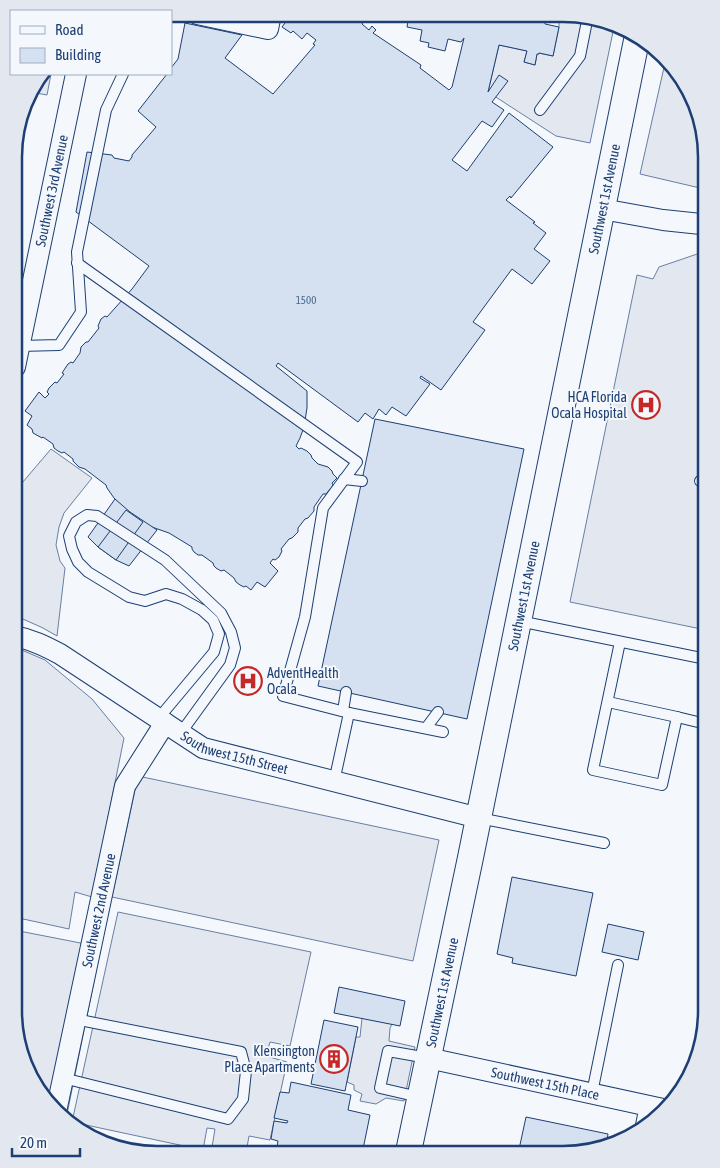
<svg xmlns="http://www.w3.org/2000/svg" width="720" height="1168" font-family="'Asap Condensed',sans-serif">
<rect width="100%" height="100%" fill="#f4f7fb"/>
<g fill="#e3e8f0" stroke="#687fa3">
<polygon points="540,16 590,16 614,27 590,143 556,136 488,92 499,45 527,51 524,62 535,65 537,54 539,53 553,56 559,27 559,21"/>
<polygon points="665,63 695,103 706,158 706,188 700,188 640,174"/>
<polygon points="44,74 51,74 47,95 30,92"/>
<polygon points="706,251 706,630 570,602 637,275 653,279 659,267"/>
<polygon points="51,449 92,478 64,513 59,527 56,545 60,561 65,568 57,636 43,628 14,615 14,525 22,483"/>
<polygon points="14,648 24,651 45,660 92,699 124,738 92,897 75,892 69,929 14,917"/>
<polygon points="138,776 439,840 413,961 112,897"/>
<polygon points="118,912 311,952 290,1046 270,1042 266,1056 287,1062 270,1140 249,1136 246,1153 212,1147 215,1129 207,1128 203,1150 72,1122"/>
<polygon points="14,930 101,947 66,1119 25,1065 14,1010"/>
<polygon points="362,1018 392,1024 390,1028 389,1041 415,1047 404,1101 386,1098 376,1104 360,1101 362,1094 354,1090 354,1085 347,1082 356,1037 360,1037"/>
</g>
<g fill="#d5e0f0" stroke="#1d3f73">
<polygon points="291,15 366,15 362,24 369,30 372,26 376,30 373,33 421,65 420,68 449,90 452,87 464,38 461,42 448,39 445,51 428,47 429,43 420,41 422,30 407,27 409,15 516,16 525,18 525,17 545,21 545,24 559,27 553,56 539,53 539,54 537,54 535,65 524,62 527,51 499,45 488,92 499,75 508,81 492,102 504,110 492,127 482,121 452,160 467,171 509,113 553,147 511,198 510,196 506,200 535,222 533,223 546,233 534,249 550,261 532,284 512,269 473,322 485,330 441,390 421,376 420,378 430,384 406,416 392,407 386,415 379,409 373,419 365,413 358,422 278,363 276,366 307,391 307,408 304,427 300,438 296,446 299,449 301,448 307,451 311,455 312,458 318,464 328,467 332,471 333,474 337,478 332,483 333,485 332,487 326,494 323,494 314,507 314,511 308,518 305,519 298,528 298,532 292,538 289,539 281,549 282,551 279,557 275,560 273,559 270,563 278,571 265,587 257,582 251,590 246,586 244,587 240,585 236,582 234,578 224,570 221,571 216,568 214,566 213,563 202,555 198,555 194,552 192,549 192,547 169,533 149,526 128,512 114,498 107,488 106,485 85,469 79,467 73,461 73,459 64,452 62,453 58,451 54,448 53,444 43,437 42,438 33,433 32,429 27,425 32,416 25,411 39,392 45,398 49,394 47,392 49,388 55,382 57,383 64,374 62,373 68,364 71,362 73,363 80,353 81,347 86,342 88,342 99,328 98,326 101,319 105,316 107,317 132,289 149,266 76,212 87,152 112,155 114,158 129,161 132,157 132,155 156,127 138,111 167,74 171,74 171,68 178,59 185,23 242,35 225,58 273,94 315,45 313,44 316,40 307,33 302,39 293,31 291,33 282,27"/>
<polygon points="375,419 524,449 467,719 318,686"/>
<polygon points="115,499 130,512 157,530 129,566 116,560 98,547 88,537"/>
<polygon points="126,510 143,522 116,560 98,547"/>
<polygon points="512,877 593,893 576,976 512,963 513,958 497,954"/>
<polygon points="608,924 644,932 638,960 602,952"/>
<polygon points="339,987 405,1001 400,1026 334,1013"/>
<polygon points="324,1020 358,1027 345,1091 311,1084"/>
<polygon points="291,1082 351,1095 348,1110 370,1115 362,1154 276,1153 278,1141 271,1139 274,1121 287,1123 288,1121 274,1118 280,1092 289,1093"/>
<polygon points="526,1117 608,1134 606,1146 563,1154 518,1154"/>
</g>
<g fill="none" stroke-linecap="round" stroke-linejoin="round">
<defs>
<g id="service">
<polyline points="540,110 580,56 588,16"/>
<polyline points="77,263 357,462 323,508 305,617 283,696 349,713 334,782"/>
<polyline points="19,346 59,345 81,312 77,252 106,110 123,74"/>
<polyline points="344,479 362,481"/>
<polyline points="700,481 706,482"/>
<polyline points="519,621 706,659"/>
<polyline points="608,702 677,717 662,785 593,770 620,642"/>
<polyline points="343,711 346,692"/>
<polyline points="349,713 443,732"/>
<polyline points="677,717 706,724"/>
<polyline points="158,719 214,652 219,634 213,620 202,610 182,599 166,594 145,601 129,597 88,572 78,562 72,549 69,536 76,522 87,515 97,516 165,560 221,613 231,632 235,648 230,665 180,734"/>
<polyline points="426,728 438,712"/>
<polyline points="479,818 604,843"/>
<polyline points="63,1078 228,1119 243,1099 246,1071 241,1052 75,1019"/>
<polyline points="592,1093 618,965"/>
<polyline points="419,1097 380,1088 388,1051 428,1058"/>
<polyline points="641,1125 645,1105"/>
</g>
<g id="minor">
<polyline points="197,14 268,29 271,14"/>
<polyline points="602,209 663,220 701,224 706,224"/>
<path id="s1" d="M15,367L76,74"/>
<path id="s2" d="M14,636C31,639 45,646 60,654L203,748L479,818"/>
<path id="s3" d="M428,1058L663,1109"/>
<path id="s4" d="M57,1107L125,786L165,723"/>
</g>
<g id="tertiary">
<path id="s5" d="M408,1154L470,860L637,38"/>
</g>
</defs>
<use href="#service" stroke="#1d3f73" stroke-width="12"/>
<use href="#minor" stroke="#1d3f73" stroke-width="22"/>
<use href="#tertiary" stroke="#1d3f73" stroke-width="27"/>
<use href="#service" stroke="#f4f7fb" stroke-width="10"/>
<use href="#minor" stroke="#f4f7fb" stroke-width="20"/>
<use href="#tertiary" stroke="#f4f7fb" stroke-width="25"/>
</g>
<defs>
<symbol id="hospital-ring" viewBox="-11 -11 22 22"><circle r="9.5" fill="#f4f7fb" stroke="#c62828" stroke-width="1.5"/><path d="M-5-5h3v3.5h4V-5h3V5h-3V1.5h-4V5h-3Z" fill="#c62828"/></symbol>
<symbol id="building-ring" viewBox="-11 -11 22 22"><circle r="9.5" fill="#f4f7fb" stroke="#c62828" stroke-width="1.5"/><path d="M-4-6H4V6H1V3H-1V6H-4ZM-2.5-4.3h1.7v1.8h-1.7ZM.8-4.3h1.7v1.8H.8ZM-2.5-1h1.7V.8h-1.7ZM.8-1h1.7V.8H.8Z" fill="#c62828"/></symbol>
</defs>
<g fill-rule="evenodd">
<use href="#hospital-ring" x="630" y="389" width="32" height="32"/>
<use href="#hospital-ring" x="232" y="665" width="32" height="32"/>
<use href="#building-ring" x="318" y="1043" width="32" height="32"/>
</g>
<g text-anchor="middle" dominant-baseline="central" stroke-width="4" stroke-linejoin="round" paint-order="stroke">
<g font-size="11" fill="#4b6792">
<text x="306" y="300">1500</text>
</g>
<g font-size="14" fill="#1d3f73" stroke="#f4f7fb">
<text stroke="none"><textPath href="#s1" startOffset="180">Southwest 3rd Avenue</textPath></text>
<text stroke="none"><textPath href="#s5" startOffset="975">Southwest 1st Avenue</textPath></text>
<text stroke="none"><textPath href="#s5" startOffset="570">Southwest 1st Avenue</textPath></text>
<text stroke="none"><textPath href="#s2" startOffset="252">Southwest 15th Street</textPath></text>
<text stroke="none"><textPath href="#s4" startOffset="201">Southwest 2nd Avenue</textPath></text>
<text stroke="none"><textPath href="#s5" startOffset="165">Southwest 1st Avenue</textPath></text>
<text stroke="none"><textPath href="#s3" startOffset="120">Southwest 15th Place</textPath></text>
</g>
<g font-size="14" fill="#1d3f73" stroke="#f4f7fb" text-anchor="end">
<text x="627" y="397">HCA Florida<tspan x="627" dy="16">Ocala Hospital</tspan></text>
<text x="267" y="673" text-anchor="start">AdventHealth<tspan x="267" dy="16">Ocala</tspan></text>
<text x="315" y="1051">KIensington<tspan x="315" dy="16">Place Apartments</tspan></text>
</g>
</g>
<path d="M0 0H720V1168H0ZM157 22H563A135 135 0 0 1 698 157V1011A135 135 0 0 1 563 1146H157A135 135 0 0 1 22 1011V157A135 135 0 0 1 157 22Z" fill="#e3e8f0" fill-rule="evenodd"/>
<path fill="none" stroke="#1d3f73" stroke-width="2.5" d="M157 22H563A135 135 0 0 1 698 157V1011A135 135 0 0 1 563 1146H157A135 135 0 0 1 22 1011V157A135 135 0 0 1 157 22Z"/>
<rect x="10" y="10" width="162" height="65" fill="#f4f7fb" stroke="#9eadc5"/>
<rect x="20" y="26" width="25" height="8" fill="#f4f7fb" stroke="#9eadc5"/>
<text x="55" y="35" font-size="15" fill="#1d3f73">Road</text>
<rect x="20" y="48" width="25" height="15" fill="#d5e0f0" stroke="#9eadc5"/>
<text x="55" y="60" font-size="15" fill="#1d3f73">Building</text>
<path d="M12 1148v8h68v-8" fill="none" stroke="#1d3f73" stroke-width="2.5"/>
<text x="20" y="1148" font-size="15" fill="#1d3f73" stroke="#f4f7fb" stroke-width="4" paint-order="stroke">20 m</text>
</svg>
